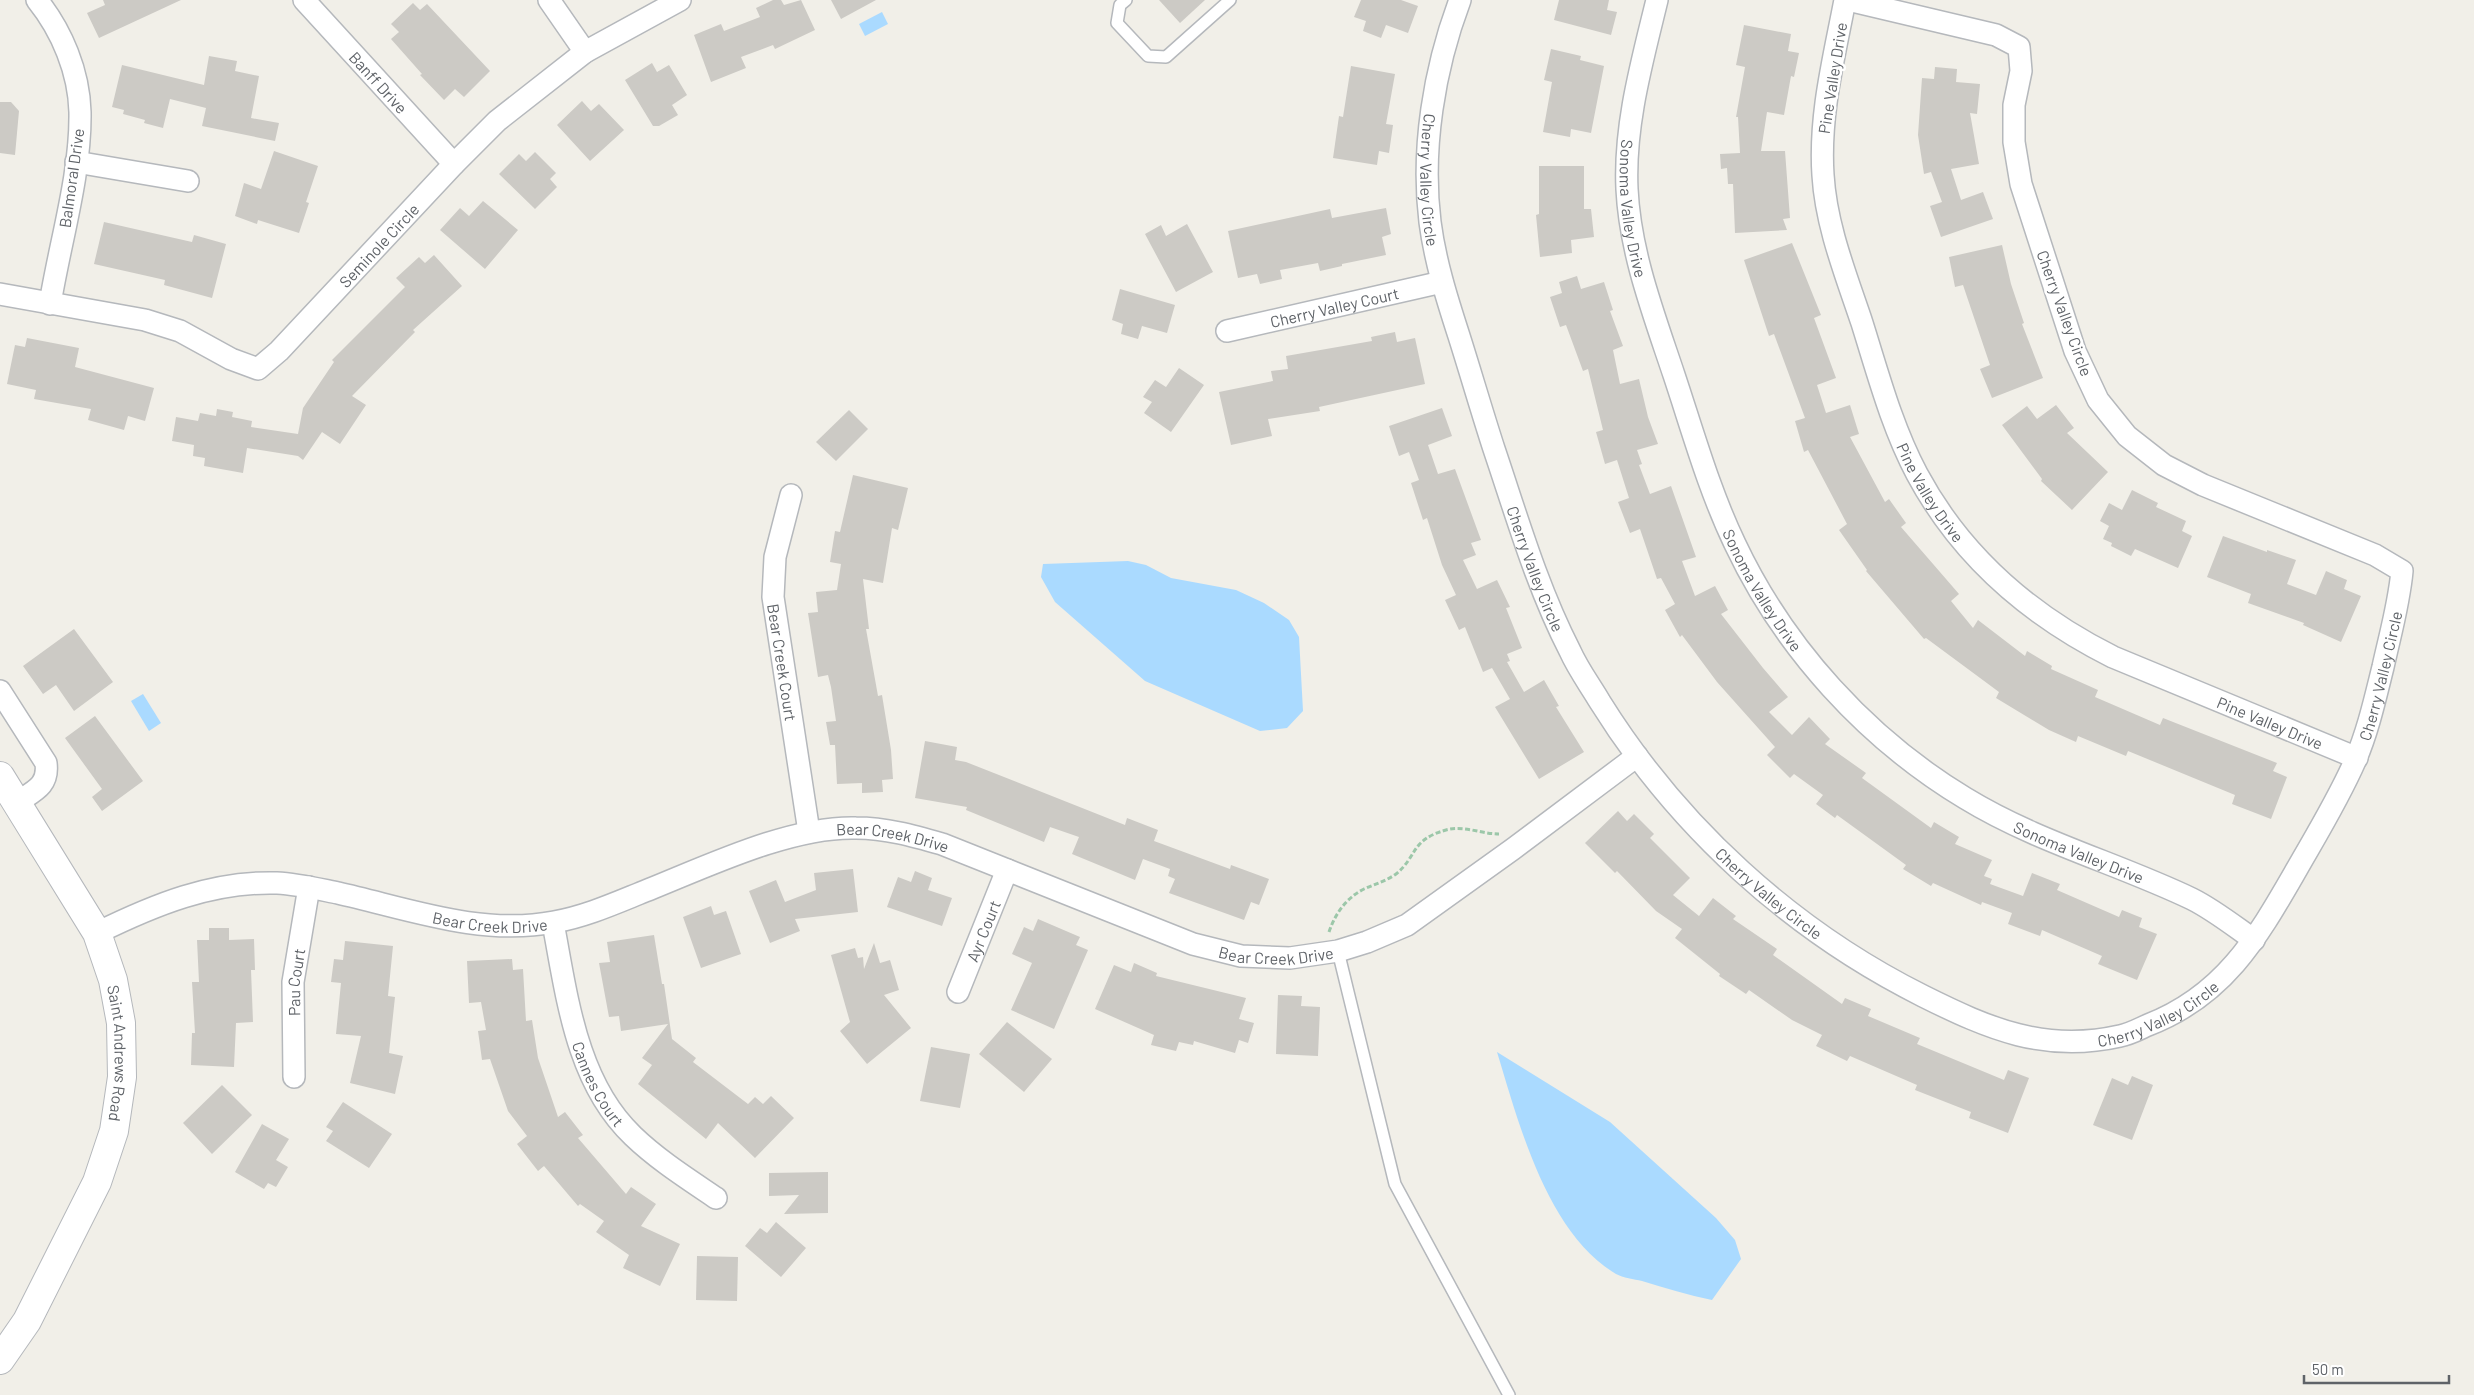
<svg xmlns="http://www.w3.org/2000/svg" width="2474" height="1395" font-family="Barlow,sans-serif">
<rect width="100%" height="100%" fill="#f1efe8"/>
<g fill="#aadaff">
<polygon points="882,12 888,24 865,36 859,24"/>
<polygon points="1128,561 1146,565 1171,578 1236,590 1264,603 1289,620 1299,637 1303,711 1287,728 1260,731 1145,681 1055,602 1041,577 1043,564"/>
<polygon points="143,694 161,723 149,731 131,701"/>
<path d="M1497,1052L1610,1122L1716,1218L1735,1240L1741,1259L1712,1300C1688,1295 1665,1288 1642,1281C1634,1279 1623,1278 1616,1274C1547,1233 1519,1124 1497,1052Z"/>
</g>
<g fill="#cccac5">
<polygon points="103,0 181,0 99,38 87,13 105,5"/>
<polygon points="773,0 781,0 784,5 801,0 815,30 775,49 773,45 741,57 746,68 711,82 694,35 721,24 724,31 760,17 756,8"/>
<polygon points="831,0 876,0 841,19"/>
<polygon points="1159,0 1205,0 1180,23"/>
<polygon points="1361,0 1401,0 1418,6 1408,33 1386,25 1381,38 1363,31 1366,21 1354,17"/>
<polygon points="1559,0 1609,0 1607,10 1617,12 1611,35 1554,20"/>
<polygon points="413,3 420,10 427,4 490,71 464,97 455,89 444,100 420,75 422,74 391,39 399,32 391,24"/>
<polygon points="1744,25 1791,34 1788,51 1799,53 1794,77 1791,76 1784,115 1767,112 1761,151 1785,151 1790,218 1783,219 1787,230 1735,233 1733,184 1728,184 1727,168 1721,169 1720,154 1740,153 1738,117 1736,117 1745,67 1736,65"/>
<polygon points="1551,49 1581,56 1580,60 1604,66 1591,133 1571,129 1570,137 1543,132 1552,82 1544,80"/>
<polygon points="209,56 237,61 235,71 259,76 251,118 279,123 275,141 202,126 206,108 170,99 163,128 144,123 145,120 123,114 124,110 112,107 122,65 204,85"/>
<polygon points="652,63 657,72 669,65 687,95 672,105 678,115 659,126 653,126 625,80"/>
<polygon points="1351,66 1395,74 1386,124 1393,125 1389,153 1379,151 1377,165 1333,158 1339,116 1343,117"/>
<polygon points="1935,67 1957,69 1956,82 1980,84 1977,114 1970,113 1979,164 1951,169 1961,200 1983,192 1993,219 1941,237 1930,206 1942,202 1931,172 1924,174 1918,135 1922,78 1934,79"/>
<polygon points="582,101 591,111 599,104 624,130 590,161 557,125"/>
<polygon points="0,102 11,102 19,111 15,155 0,153"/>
<polygon points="274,151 318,166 306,202 309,203 299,233 258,220 257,224 235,216 244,183 261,189"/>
<polygon points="535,152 556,173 550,179 557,187 535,209 499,174 519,154 526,161"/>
<polygon points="1539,166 1584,166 1584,209 1591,209 1594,237 1571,240 1572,253 1540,257 1536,215 1539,214"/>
<polygon points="483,201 518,230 485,269 440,230 460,208 469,216"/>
<polygon points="1386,208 1391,234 1382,237 1386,255 1342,264 1342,266 1320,271 1318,263 1280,270 1282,279 1260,284 1257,274 1238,278 1228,231 1330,209 1332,218"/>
<polygon points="104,222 192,242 194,235 226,244 212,298 164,285 165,280 94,264"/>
<polygon points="1187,224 1213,272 1176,292 1145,234 1161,225 1166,236"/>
<polygon points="1792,243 1821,315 1814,318 1836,378 1817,385 1826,413 1850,405 1859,434 1850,437 1885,502 1889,499 1906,523 1901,527 1959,594 1951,601 1973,628 1978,620 2025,656 2027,651 2052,666 2051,669 2098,690 2095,697 2160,725 2163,718 2277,763 2273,771 2287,777 2271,819 2232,804 2235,795 2128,751 2126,756 2078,736 2076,742 2049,730 1996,698 1999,692 1926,638 1924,639 1866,571 1867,570 1839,530 1847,524 1808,450 1804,452 1795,421 1805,418 1774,334 1769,336 1744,260"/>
<polygon points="2002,245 2011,284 2024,323 2022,324 2043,378 1992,398 1980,369 1990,365 1963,285 1955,287 1949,257"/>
<polygon points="434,255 462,286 413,330 415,332 352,396 366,405 340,444 322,432 303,460 298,456 247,448 243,473 204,466 205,458 193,456 194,445 172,441 176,417 198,421 200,413 216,416 217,409 233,412 232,417 252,421 251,427 298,434 303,408 334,362 332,360 405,287 396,278 419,257 425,263"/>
<polygon points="1577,276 1581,289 1604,282 1613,310 1610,311 1623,346 1613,350 1620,384 1639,379 1648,417 1658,444 1637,450 1642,464 1639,465 1650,494 1671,486 1696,557 1682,561 1695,596 1715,586 1728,610 1721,614 1763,668 1788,697 1769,712 1792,735 1809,717 1830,739 1825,744 1866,773 1862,778 1931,828 1934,822 1959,837 1955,844 1992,860 1984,876 1992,879 1990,884 2023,896 2032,873 2060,884 2057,890 2119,917 2122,910 2142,918 2139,927 2157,934 2137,980 2098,964 2102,956 2042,930 2040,936 2008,924 2012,913 1982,902 1981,905 1933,883 1931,886 1903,869 1906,865 1837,815 1835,818 1816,804 1823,795 1794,774 1790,778 1767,755 1775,747 1717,682 1682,635 1680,637 1665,610 1675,604 1661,578 1657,579 1640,529 1630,533 1618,502 1629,498 1617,460 1605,464 1596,432 1603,430 1588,369 1583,371 1566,325 1560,327 1550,297 1562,293 1559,282"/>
<polygon points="1120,289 1175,305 1167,333 1142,326 1138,339 1121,334 1123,324 1112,320"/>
<polygon points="1395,332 1397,342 1415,338 1425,384 1319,407 1320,411 1268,419 1272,436 1231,445 1219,392 1273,381 1271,371 1288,369 1286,356 1372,341 1371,337"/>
<polygon points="27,338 79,348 75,367 154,388 145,421 128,416 124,430 88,420 91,409 34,399 36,390 7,384 15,345 25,347"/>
<polygon points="1179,368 1204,385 1171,432 1144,413 1152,402 1143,397 1155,380 1166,387"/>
<polygon points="2056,405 2074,428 2067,433 2108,472 2072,510 2041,481 2042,479 2002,425 2027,406 2037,419"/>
<polygon points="1442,408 1452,436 1428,445 1438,474 1455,469 1481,540 1471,543 1476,555 1463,560 1477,589 1497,580 1510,607 1506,608 1522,648 1507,654 1510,661 1507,662 1524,692 1544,680 1559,706 1556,707 1584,752 1539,779 1495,707 1510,699 1492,668 1483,672 1465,627 1459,630 1445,600 1456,595 1442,565 1427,518 1423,520 1411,483 1419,480 1409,452 1399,456 1389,426"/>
<polygon points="849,410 868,429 836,461 816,442"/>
<polygon points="853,475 908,488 898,530 892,528 883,583 863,579 869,629 866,629 878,696 882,695 891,750 893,779 882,780 883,792 862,793 862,783 837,784 835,745 830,745 826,722 836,721 831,687 828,675 818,677 808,613 818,612 816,592 837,590 841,564 830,562 835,531 840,532"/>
<polygon points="2132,490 2158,503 2156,507 2186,521 2182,531 2192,536 2178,568 2135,549 2131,556 2111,546 2112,543 2103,539 2109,526 2100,521 2109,503 2122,510"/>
<polygon points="2223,536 2267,552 2267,550 2296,560 2287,584 2316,595 2326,571 2347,580 2344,589 2361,596 2341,642 2303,625 2304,623 2248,603 2251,594 2207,577"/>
<polygon points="74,629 113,682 74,711 56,685 43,694 23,666"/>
<polygon points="95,716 143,781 102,811 92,797 102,789 65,738"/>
<polygon points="925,741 957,747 955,760 966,762 1125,825 1127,818 1158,830 1154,841 1230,869 1231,865 1269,879 1259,905 1251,902 1244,920 1169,893 1175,879 1168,876 1170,869 1143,859 1135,880 1072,854 1079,837 1050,827 1044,842 966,810 967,807 915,798"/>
<polygon points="1618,811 1627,821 1634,814 1654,834 1650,838 1690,878 1673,895 1699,916 1713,898 1736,916 1733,919 1777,949 1773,955 1842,1004 1845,998 1871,1009 1868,1016 1920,1038 1917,1044 2004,1080 2008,1070 2029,1078 2008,1133 1969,1118 1971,1112 1915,1090 1917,1085 1850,1056 1847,1061 1816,1046 1822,1035 1792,1020 1749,990 1746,994 1719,976 1720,974 1675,938 1682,929 1656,911 1617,871 1615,873 1585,843"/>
<polygon points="853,869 858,912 795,919 800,931 770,943 749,891 776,880 785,902 816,890 814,873"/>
<polygon points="915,871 932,878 928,890 952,898 942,926 887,907 898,877 911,882"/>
<polygon points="711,906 714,915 726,911 741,954 701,968 683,917"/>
<polygon points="1038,919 1080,937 1076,945 1088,950 1054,1029 1011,1010 1032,963 1012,954 1024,927 1033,931"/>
<polygon points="209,928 229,928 229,940 254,939 255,970 251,970 253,1022 236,1023 234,1067 191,1065 192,1033 195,1033 192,982 199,982 197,940 209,940"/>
<polygon points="654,935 662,984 664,984 672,1039 696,1058 693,1062 748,1104 755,1097 763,1104 771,1096 794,1118 755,1158 718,1123 706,1139 638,1084 652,1065 642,1058 668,1024 621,1031 619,1016 609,1017 599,963 610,962 607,942"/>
<polygon points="345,941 393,946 388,996 395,997 389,1053 403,1056 395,1094 350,1083 361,1036 336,1034 341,983 331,982 334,959 343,960"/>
<polygon points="874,943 880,963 890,960 899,990 884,995 911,1028 867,1064 840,1031 850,1022 831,955 855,948 858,958 863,957 864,969"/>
<polygon points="512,959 513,970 523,969 526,1021 532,1020 538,1058 558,1117 565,1112 583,1135 578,1138 626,1194 631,1187 656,1204 641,1226 680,1244 660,1286 623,1268 629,1255 596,1232 604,1221 580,1204 578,1206 544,1166 538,1171 517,1144 527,1136 508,1111 490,1059 482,1060 478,1031 486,1030 481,1002 469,1003 467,961"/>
<polygon points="1134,963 1157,973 1156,976 1246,998 1239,1019 1254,1023 1248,1043 1239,1040 1235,1053 1194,1041 1193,1045 1179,1042 1176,1051 1151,1045 1154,1035 1095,1009 1114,965 1131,972"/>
<polygon points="1278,995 1302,996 1301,1006 1320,1007 1318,1056 1276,1054"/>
<polygon points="1007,1022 1052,1059 1024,1092 979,1054"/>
<polygon points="931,1047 970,1054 960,1108 920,1101"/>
<polygon points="2132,1076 2153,1085 2132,1140 2093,1125 2112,1078 2128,1085"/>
<polygon points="222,1085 252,1115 212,1154 183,1123"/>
<polygon points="343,1102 392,1134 369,1168 326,1141 333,1131 326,1127"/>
<polygon points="262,1124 289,1139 276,1160 288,1167 276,1187 268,1183 264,1189 235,1172"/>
<polygon points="828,1172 828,1213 784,1214 799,1195 769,1196 769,1173"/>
<polygon points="776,1222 806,1248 781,1277 745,1246 760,1228 767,1233"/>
<polygon points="697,1256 738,1257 737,1301 696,1300"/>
</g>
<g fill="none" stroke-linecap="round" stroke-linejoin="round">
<defs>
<g id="service">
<polyline points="1126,0 1120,5 1117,23 1148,56 1166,57 1230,0"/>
<polyline points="1338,951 1395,1184 1509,1395"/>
</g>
<g id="minor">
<path d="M37,0C62,31 79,72 80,112C81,175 60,242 50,304"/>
<path id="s1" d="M304,0L454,164"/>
<polyline points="549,0 585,52"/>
<path id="s2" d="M1460,0C1434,69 1421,149 1430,222C1435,261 1447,299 1459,336C1471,374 1482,412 1494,449C1517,517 1537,587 1570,651C1578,669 1590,685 1600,702C1678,827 1791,930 1923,996C1989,1029 2045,1053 2120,1036C2130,1034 2139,1029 2148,1025C2223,996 2256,940 2294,874C2315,837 2338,800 2355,761C2368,731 2375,699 2383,667C2390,635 2399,604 2402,571L2375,555L2203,485L2164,465L2127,436L2098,400L2075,351L2021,184L2014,142V105L2021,71L2019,47L1996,35L1848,0"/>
<path id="s3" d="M1657,0C1642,62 1624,125 1627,189C1630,253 1654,315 1674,375C1693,432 1709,490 1735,544C1784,648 1867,739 1965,798C2037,842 2117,863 2192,899C2214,910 2234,926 2254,940"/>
<path id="s4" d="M1845,0C1834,58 1819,115 1823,175C1826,226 1846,275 1862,323C1878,374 1892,427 1917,474C1961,556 2031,616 2113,657L2357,758"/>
<polyline points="76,162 188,181"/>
<path id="s5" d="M0,294L145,320L180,331L231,359L258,369L279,351L454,164L497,121L585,52L680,0"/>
<path id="s6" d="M1227,331L1442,282"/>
<path id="s7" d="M791,495L775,557L773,597L809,832"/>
<path d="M0,691L46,763C49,786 34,791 16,803"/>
<path id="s8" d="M553,923C567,996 576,1082 633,1136C658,1160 688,1179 716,1198"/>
<path id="s9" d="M97,933C154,905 212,881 277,883C297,884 318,889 338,893C409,909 481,936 554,922C583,917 611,905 638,894C702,869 788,826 856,828C886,828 914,836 942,844L1193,944L1241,956L1290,958L1338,951L1367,942L1407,925L1513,849L1637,756"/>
<path id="s10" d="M958,992L1007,870"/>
<path id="s11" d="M294,1077L293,982L309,887"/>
</g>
<g id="tertiary">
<path id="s12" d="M0,776L97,933L113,980L121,1023L122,1077L114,1131L97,1182L27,1321L0,1360"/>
</g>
</defs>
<use href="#service" stroke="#b5b8bc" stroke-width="14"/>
<use href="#minor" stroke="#b5b8bc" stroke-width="24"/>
<use href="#tertiary" stroke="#b5b8bc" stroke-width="30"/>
<path stroke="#9cc7a9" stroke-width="3" stroke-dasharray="5 2.5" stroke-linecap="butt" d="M1329,932C1335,914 1346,898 1364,889C1375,884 1386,881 1396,874C1418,856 1410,840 1446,830C1464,825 1481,834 1499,834"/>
<use href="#service" stroke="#fff" stroke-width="11"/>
<use href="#minor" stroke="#fff" stroke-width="21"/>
<use href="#tertiary" stroke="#fff" stroke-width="28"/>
</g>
<g text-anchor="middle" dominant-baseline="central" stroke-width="5" stroke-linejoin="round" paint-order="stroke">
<g font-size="16" fill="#5f6368" stroke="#fff">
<text transform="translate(1832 78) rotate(-81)">Pine Valley Drive</text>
<text stroke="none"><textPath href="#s1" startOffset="111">Banff Drive</textPath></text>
<text transform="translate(71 178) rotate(-82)">Balmoral Drive</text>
<text stroke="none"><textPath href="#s2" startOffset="184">Cherry Valley Circle</textPath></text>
<text stroke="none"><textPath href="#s3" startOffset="212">Sonoma Valley Drive</textPath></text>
<text stroke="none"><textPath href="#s5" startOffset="444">Seminole Circle</textPath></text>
<text stroke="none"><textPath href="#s6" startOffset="110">Cherry Valley Court</textPath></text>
<text transform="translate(2065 313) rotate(70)">Cherry Valley Circle</text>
<text stroke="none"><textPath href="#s4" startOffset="514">Pine Valley Drive</textPath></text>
<text stroke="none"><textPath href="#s2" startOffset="589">Cherry Valley Circle</textPath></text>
<text stroke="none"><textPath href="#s3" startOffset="618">Sonoma Valley Drive</textPath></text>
<text stroke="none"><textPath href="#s7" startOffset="170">Bear Creek Court</textPath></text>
<text stroke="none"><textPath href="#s2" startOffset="1848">Cherry Valley Circle</textPath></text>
<text stroke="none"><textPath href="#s4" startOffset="934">Pine Valley Drive</textPath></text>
<text stroke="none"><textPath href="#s9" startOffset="826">Bear Creek Drive</textPath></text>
<text stroke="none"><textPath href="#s3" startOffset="1038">Sonoma Valley Drive</textPath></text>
<text stroke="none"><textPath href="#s2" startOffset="994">Cherry Valley Circle</textPath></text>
<text stroke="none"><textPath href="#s9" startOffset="406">Bear Creek Drive</textPath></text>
<text stroke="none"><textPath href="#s10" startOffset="66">Ayr Court</textPath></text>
<text stroke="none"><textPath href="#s9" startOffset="1231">Bear Creek Drive</textPath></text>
<text stroke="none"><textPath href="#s11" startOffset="95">Pau Court</textPath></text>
<text stroke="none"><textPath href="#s2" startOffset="1429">Cherry Valley Circle</textPath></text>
<text stroke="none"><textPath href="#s12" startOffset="308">Saint Andrews Road</textPath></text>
<text stroke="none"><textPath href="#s8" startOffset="168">Cannes Court</textPath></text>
</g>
</g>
<path d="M2304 1375v8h145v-8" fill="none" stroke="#5f6368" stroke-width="2.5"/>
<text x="2312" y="1375" font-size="15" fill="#5f6368" stroke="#ffffff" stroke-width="4" paint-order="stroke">50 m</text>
</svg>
